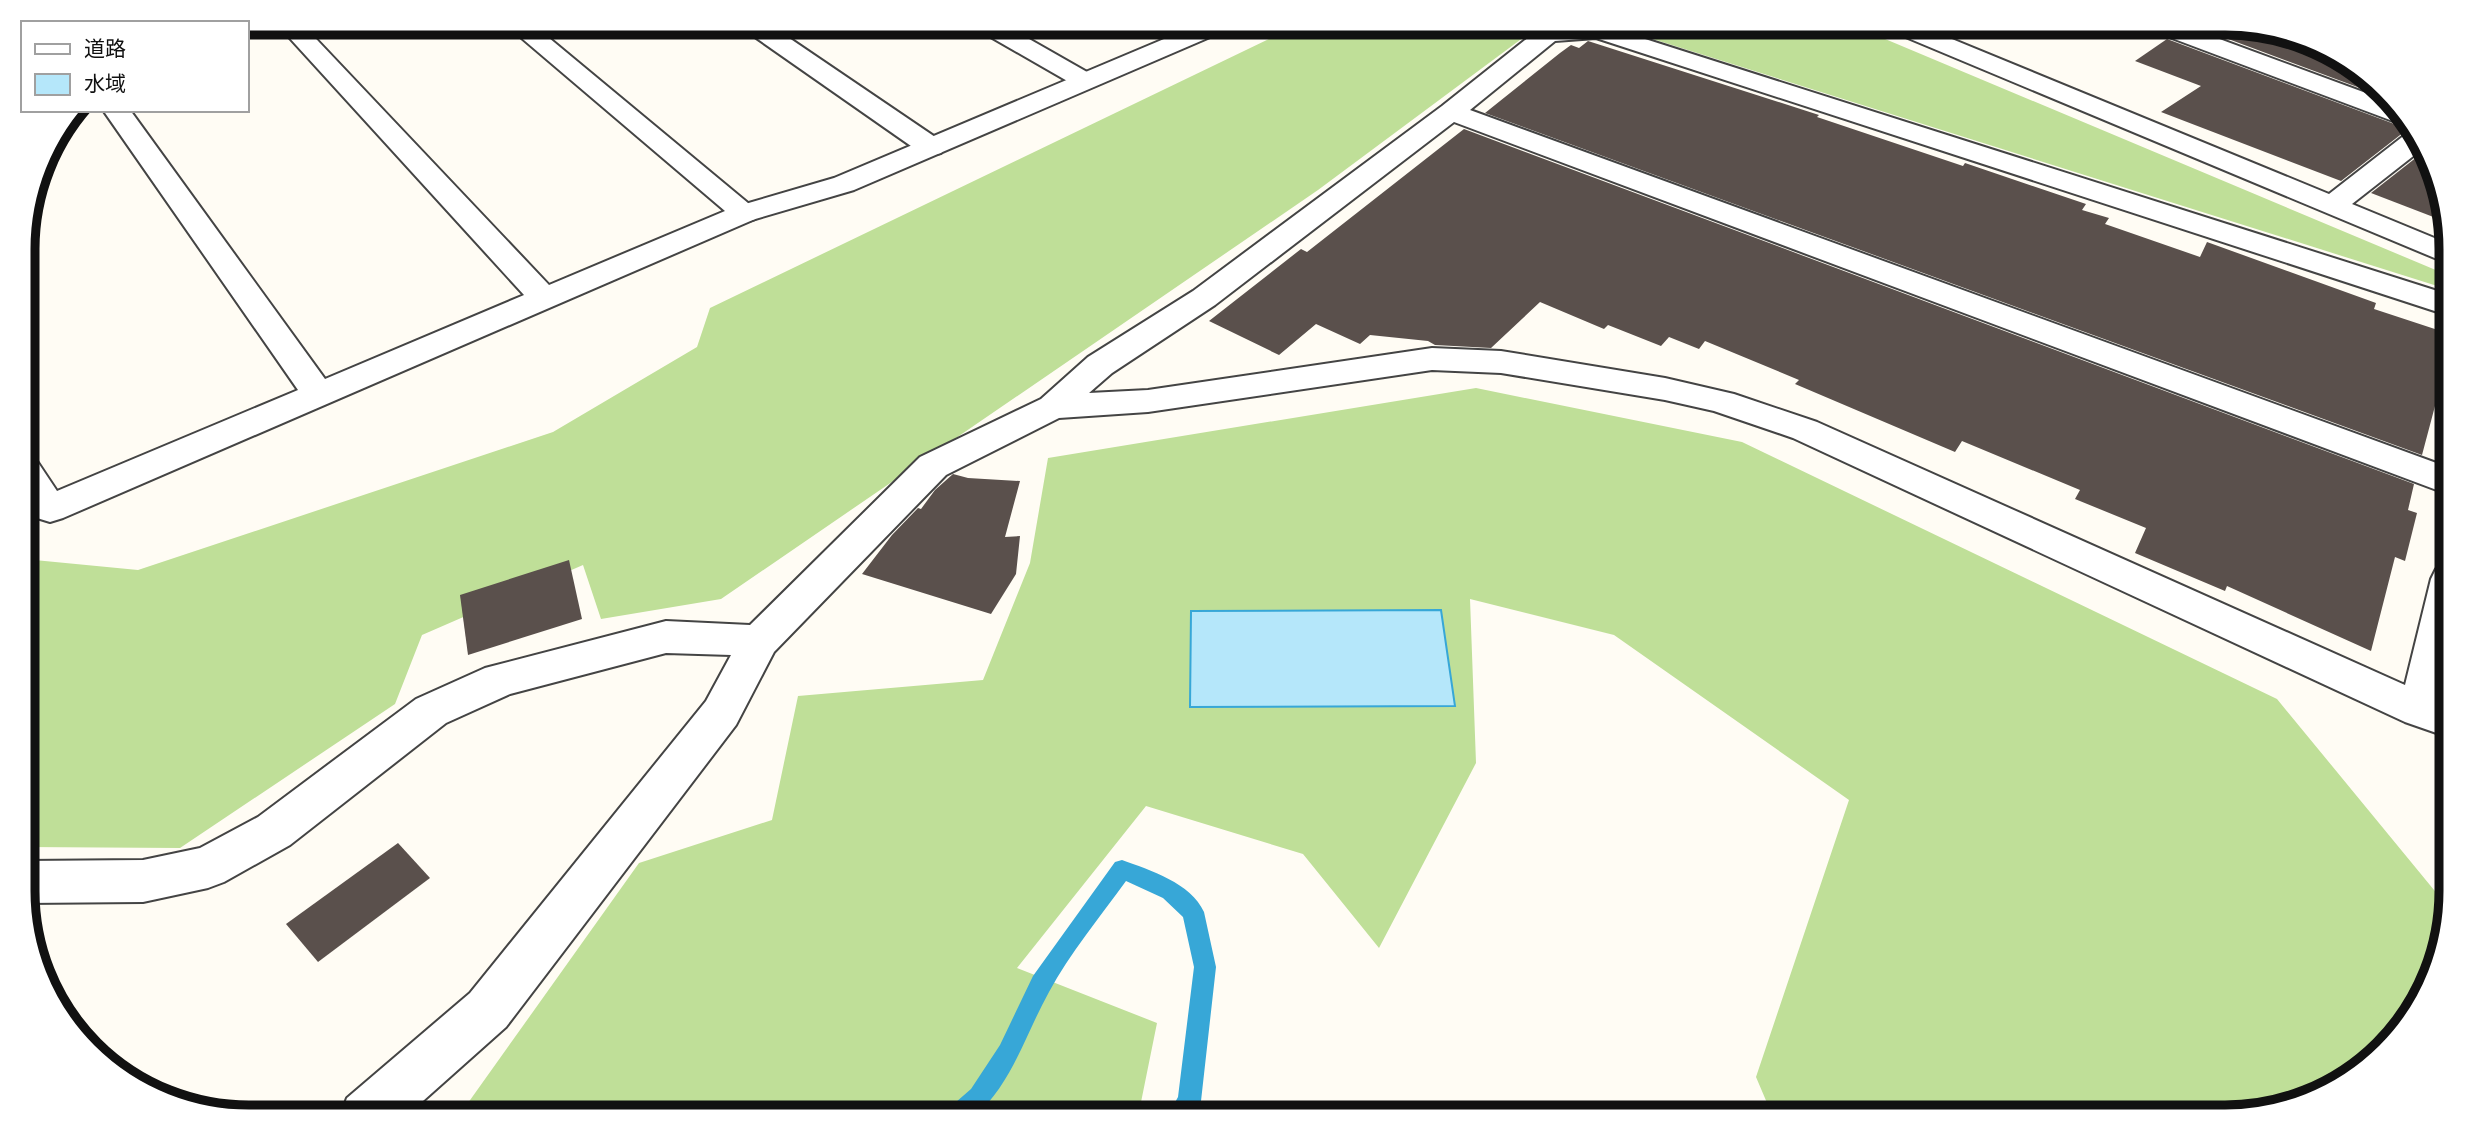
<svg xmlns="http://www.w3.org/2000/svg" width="2474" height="1140" font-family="Literata,'Noto Sans JP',serif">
<rect width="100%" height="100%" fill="#fffcf4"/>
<g fill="#bfdf98">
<polygon points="1302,23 1847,23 2450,276 2450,290 1605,24 1540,25 1318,190 721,599 601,619 583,565 422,635 395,704 180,848 25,847 24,559 138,570 553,432 697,347 710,308"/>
<polygon points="1476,388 1742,442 2277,699 2448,907 2434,978 2404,1029 2351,1079 2239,1117 1773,1117 1756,1077 1849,800 1614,635 1470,599 1476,763 1379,948 1303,854 1146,806 1017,968 1157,1023 1138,1117 458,1117 639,863 772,820 798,696 983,680 1030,563 1048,458"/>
</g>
<polygon fill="#b5e7fa" stroke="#37a7d7" stroke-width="2" points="1441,610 1455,706 1190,707 1191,611"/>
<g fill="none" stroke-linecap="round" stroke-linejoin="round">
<path fill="#37a7d7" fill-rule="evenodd" d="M1122,860C1150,870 1191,883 1204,912L1216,967L1201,1101L1193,1117H1167L1178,1097L1194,967L1183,917L1163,898L1126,881C1100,917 1070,953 1049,992C1025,1035 1012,1084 974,1117H944L948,1109L971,1089L1000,1045L1033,976L1115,862Z"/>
</g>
<g fill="#5a504c">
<polygon points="2190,23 2225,23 2312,40 2387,98 2188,24"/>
<polygon points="2167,39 2397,125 2411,126 2412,130 2404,132 2341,181 2161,112 2201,86 2135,61"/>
<polygon points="1588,41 1819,115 1817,117 1963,166 1965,163 2086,204 2082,210 2109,218 2105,224 2200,257 2207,242 2376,303 2374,309 2450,334 2450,411 2435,406 2422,455 1485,113 1560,53 1571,45 1579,48"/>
<polygon points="1464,129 2414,484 2408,510 2417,513 2405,561 2395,557 2371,651 2227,586 2225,591 2135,553 2146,528 2075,499 2080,490 1962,441 1955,452 1795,384 1799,380 1705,341 1699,349 1669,337 1661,346 1608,325 1604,329 1540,302 1491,348 1435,345 1428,341 1370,335 1360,344 1316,324 1279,355 1209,321 1301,249 1307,252"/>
<polygon points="2422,153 2449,220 2449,223 2371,193"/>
<polygon points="953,474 968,478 1020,481 1005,537 1020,536 1016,574 991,614 862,574 892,535 918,508 921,509 935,490"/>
<polygon points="569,560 582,619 468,655 460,595"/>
<polygon points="398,843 430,878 318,962 286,924"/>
</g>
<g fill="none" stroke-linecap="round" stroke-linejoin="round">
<defs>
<g id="minor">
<polygon points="276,23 301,23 549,285 725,211 504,23 531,23 760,213 755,219 63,518 50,522 37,518 24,498 24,458 37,461 57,491 298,390 103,110 130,110 325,379 524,295"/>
<polygon points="739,23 767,23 941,141 945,147 941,153 931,155 921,153 742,28"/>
<polygon points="972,23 1001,23 1094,76 1098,81 1094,86 1085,89 1076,86 975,28"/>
<polygon points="1881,23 1913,23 2329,194 2406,134 2413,132 2421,150 2352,204 2449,244 2449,264 1884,28"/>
<polygon points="2142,23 2176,23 2393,103 2405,112 2410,124 2398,123 2145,28"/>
<polygon points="1598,24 2450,295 2450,316 1596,38 1555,41 1470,110 2450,468 2450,495 1454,122 1215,305 1112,373 1089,393 1148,390 1432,348 1501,351 1665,378 1734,394 1817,422 2405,685 2431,579 2436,569 2450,565 2451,666 2443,701 2451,703 2451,738 2405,722 1793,438 1714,411 1665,400 1501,373 1432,370 1148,412 1059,418 946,475 774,652 736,725 506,1027 405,1117 340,1117 347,1098 470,993 706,701 731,655 666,653 510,694 446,723 290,845 224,882 208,888 143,902 25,903 25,861 143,860 200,848 258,817 416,699 485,668 666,621 750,625 920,457 1041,399 1088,357 1193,291 1442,106 1539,29"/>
</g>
<polygon id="tertiary" points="1202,23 1234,23 1231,28 854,190 745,222 735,219 730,213 735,207 834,178"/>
</defs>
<use href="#minor" stroke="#444" stroke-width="4"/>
<use href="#tertiary" stroke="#444" stroke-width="4"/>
<use href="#minor" fill="#fff" fill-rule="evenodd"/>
<use href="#tertiary" fill="#fff" fill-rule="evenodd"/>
</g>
<path d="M0 0H2474V1140H0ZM249 35H2225A214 214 0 0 1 2439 249V891A214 214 0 0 1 2225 1105H249A214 214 0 0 1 35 891V249A214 214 0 0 1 249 35Z" fill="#fff" fill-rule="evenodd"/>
<path fill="none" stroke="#111" stroke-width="9" d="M249 35H2225A214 214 0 0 1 2439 249V891A214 214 0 0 1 2225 1105H249A214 214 0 0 1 35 891V249A214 214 0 0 1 249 35Z"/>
<rect x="21" y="21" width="228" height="91" fill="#ffffff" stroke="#a0a0a0" stroke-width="2"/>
<rect x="35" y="44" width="35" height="10" fill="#ffffff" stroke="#a0a0a0" stroke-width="2"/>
<text x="84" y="56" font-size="21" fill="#111111">道路</text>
<rect x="35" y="74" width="35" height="21" fill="#b5e7fa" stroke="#a0a0a0" stroke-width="2"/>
<text x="84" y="91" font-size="21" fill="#111111">水域</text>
</svg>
